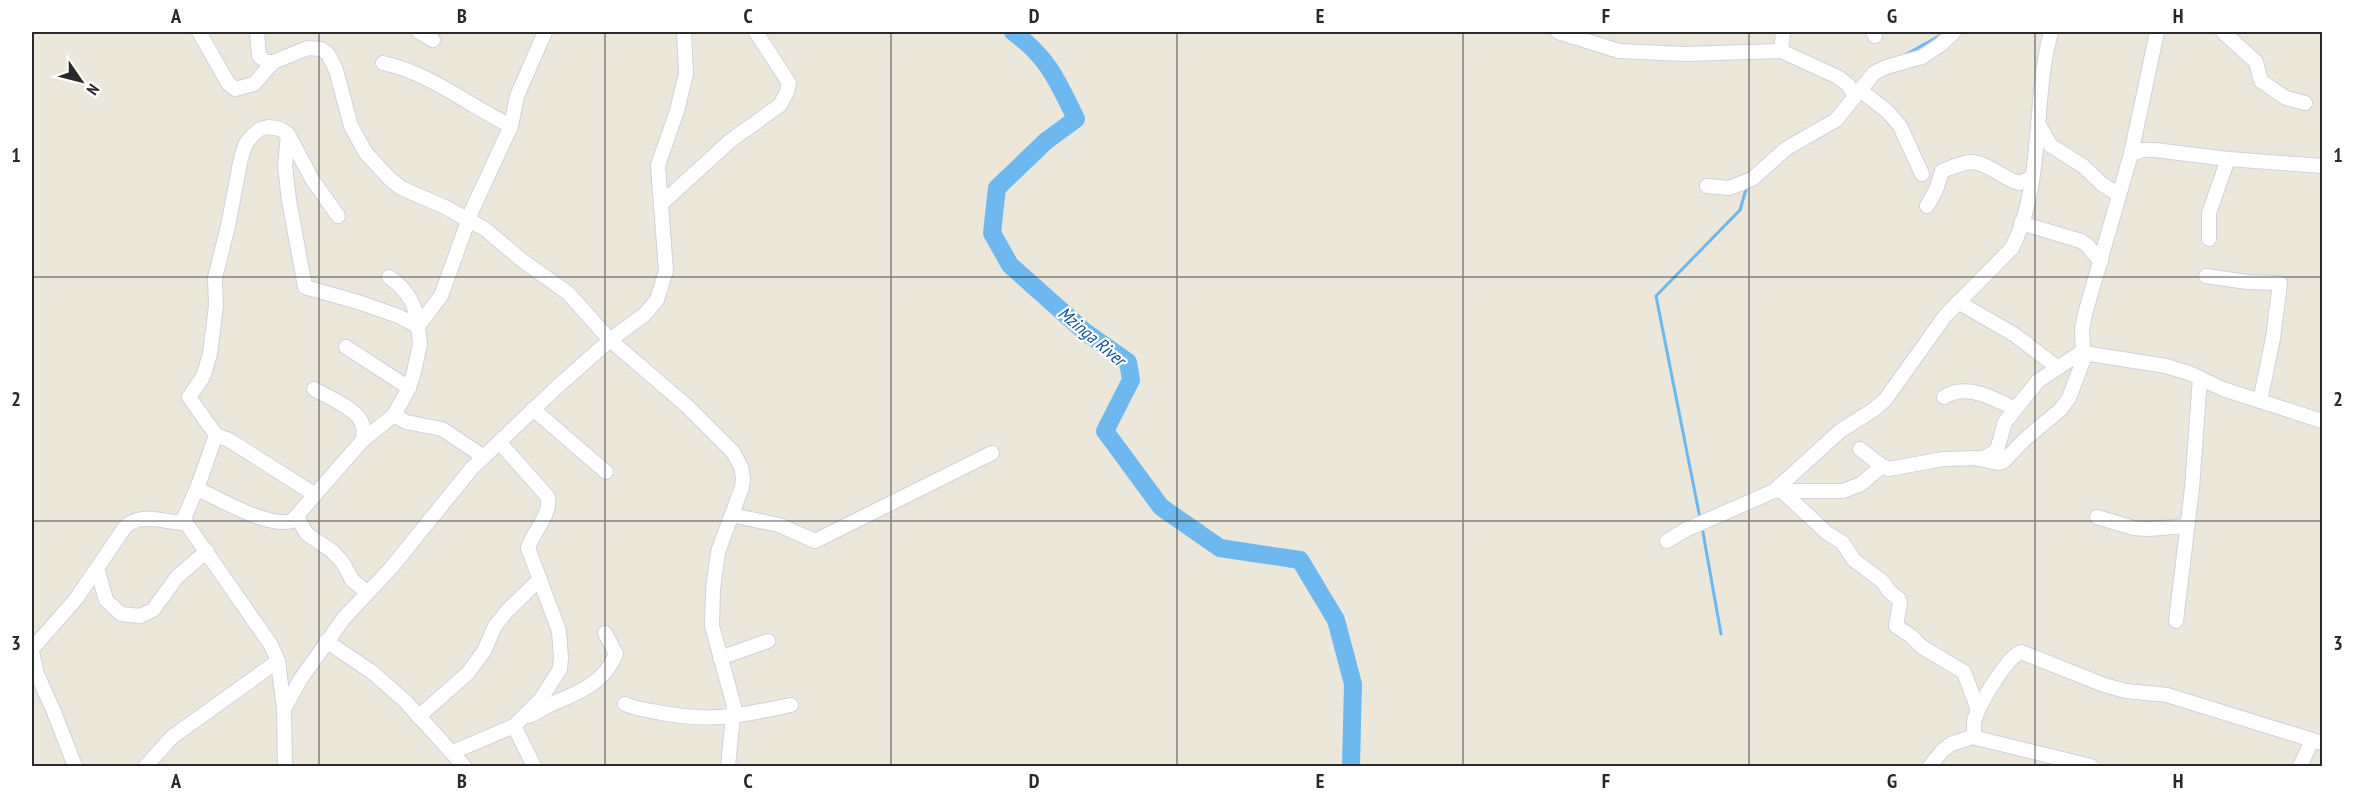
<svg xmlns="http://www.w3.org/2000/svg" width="2354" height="798" font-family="'PT Sans Narrow',sans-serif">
<rect width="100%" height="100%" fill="#ebe7db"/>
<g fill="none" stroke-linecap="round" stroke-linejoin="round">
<g stroke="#6db8ee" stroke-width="3">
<polyline points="1905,55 1941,35"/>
<polyline points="1700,518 1656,296 1740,210 1747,186"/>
<polyline points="1702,527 1721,634"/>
</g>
<path stroke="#6db8ee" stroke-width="18" d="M1013,32C1048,57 1058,82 1076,119L1046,141L997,188L992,233L1010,265L1084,331L1128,362L1131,380L1105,431L1161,507L1220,548L1300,560L1336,620L1353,684L1351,766"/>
<defs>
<g id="minor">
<polyline points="199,32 228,83 235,89 254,84 273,62"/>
<polyline points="257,32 259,56 267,62 273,62 308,48 321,49 328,54 336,70 351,126 366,153 389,178 401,188 445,207 485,229 523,261 568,293 610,340 687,406 733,452 741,467 743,478 742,487 718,552 713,589 712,626 734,706 728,766"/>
<polyline points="419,32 433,40"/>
<polyline points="1558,32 1619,51 1685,54 1781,51 1838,77 1848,85 1855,96"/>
<polyline points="1873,32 1875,36"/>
<polyline points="2157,32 2131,154 2085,314 2082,329 2083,351 2090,354 2166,366 2189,373 2223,389 2322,421"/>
<polyline points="2223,32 2256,62 2261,81 2286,98 2305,103"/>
<polyline points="1781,51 1783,32"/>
<path d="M383,63C430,73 468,105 511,126"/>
<polyline points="1860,90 1888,112 1900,126 1922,174"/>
<polyline points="2040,127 2050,145 2083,166 2102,184 2119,195"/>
<path d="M288,134L285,166L289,200L305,287L358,302L398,316L418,326C417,306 406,288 389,277"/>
<polyline points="2131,154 2143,150 2155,150 2228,159 2322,166"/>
<polyline points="1707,186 1729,188 1752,179 1787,148 1836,120 1874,73 1886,67 1922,57 1940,45 1954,32"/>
<polyline points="661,204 730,141 780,105 787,92 789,83 756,32"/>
<path d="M1927,206L1936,190L1942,171C1950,168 1962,163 1970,162C1988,162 2003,179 2019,183L2031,178"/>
<polyline points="2021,223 2081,241 2087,245 2101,262"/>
<polyline points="2209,239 2209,213 2228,159"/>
<polyline points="2206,276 2247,282 2280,283 2273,338 2260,401"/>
<polyline points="1958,302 2015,335 2058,368"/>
<polyline points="346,347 409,388"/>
<path d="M314,389C326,396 356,409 361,421C364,427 364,433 363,440"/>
<path d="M1944,397C1966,383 1994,398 2015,409"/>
<polyline points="533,409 606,472"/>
<polyline points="394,415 406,422 442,429 484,457"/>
<polyline points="216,435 199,483 185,516 186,523 271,645 278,661 284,709"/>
<polyline points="1860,449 1882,466 1889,469 1943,459 1983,458 1990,455 1997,450 2005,422 2038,381 2083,351"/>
<polyline points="1979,459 1998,463 2004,461 2024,440 2061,409 2069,398 2086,353"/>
<path d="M197,489C221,499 267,528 292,521L363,440L394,415L409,388L414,372L420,344L418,326L441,296L472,210L511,126L517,96L545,32"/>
<polyline points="1781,490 1827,533 1842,542 1854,560 1883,582 1889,591 1899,599 1900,603 1896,626 1911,636 1922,647 1964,672 1978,710"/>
<path d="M1774,491L1840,431L1873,410L1885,400L1945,316L2012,248C2045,182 2032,101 2051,32"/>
<polyline points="314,494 229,440 216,435 189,397 203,377 210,354 216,306 215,278 228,226 241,158 246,143 253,135 260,129 269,127 280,129 288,134 312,179 338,216"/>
<polyline points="732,515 779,525 815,541 992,453"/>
<polyline points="297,517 307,534 332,551 343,563 352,580 367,592"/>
<polyline points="2097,517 2134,528 2147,529 2187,526"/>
<polyline points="1667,541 1685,530 1774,491 1843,491 1861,484 1882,466"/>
<polyline points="97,568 106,600 121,614 140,616 153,610 177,577 207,551"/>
<polyline points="2176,621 2192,488 2200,378"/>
<polyline points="326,641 372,672 405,701 464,766"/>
<path d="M32,649L76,599L125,527C143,511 164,523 186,523"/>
<polyline points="32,652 37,674 54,712 75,766"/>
<polyline points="720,658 768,641"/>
<path d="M625,704C636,709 646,710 657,712C711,723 738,716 791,705"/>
<path d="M529,716C537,712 546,707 554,703C580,692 604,683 616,654L605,633"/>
<polyline points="418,717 468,673 484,651 495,626 507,611 540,579"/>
<polyline points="514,726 534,766"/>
<path d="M1975,737C1974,731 1973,724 1975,718C1979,705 2008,655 2021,652L2104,685L2126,691L2167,695L2322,743"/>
<path d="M453,752L514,726L541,699L560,669L561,658L559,631L528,548C533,531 551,516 548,497L500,443"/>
<polyline points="146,766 172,737 278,661"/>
<polyline points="285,766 284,709 300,680 344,618 391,568 472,468 557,387 610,340 644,315 657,300 666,271 658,165 677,111 686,74 684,32"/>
<polyline points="1930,766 1942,751 1951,744 1972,737 2091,766"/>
<polyline points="2300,766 2312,741"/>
</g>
</defs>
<use href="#minor" stroke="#d0d1e2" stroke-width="16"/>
<use href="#minor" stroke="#fff" stroke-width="14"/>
</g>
<path fill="none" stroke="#292929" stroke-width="1.5" stroke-opacity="0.55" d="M319,32V766M605,32V766M891,32V766M1177,32V766M1463,32V766M1749,32V766M2035,32V766M32,277H2322M32,521H2322"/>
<g text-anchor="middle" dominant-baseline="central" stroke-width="4.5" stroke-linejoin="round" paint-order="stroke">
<g font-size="18" font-style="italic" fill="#0e5398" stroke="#fff">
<text transform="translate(1092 336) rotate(40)">Mzinga River</text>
</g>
</g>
<rect width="2354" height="798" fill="none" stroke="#ffffff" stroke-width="66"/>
<g transform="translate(81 81) rotate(125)" stroke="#ffffff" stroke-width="4.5" paint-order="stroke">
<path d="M0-4.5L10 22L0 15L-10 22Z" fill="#292929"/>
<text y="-9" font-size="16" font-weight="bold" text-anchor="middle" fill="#292929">N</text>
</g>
<rect x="33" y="33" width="2288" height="732" fill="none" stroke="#292929" stroke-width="2"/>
<g font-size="20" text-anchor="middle" font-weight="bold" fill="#292929">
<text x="176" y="23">A</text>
<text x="462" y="23">B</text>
<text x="748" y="23">C</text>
<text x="1034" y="23">D</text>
<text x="1320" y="23">E</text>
<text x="1606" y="23">F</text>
<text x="1892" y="23">G</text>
<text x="2178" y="23">H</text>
<text x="16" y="162">1</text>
<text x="2338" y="162">1</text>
<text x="16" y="406">2</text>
<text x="2338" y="406">2</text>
<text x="16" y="650">3</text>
<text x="2338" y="650">3</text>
<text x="176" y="788">A</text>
<text x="462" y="788">B</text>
<text x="748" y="788">C</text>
<text x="1034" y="788">D</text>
<text x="1320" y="788">E</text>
<text x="1606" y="788">F</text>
<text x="1892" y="788">G</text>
<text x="2178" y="788">H</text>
</g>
</svg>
